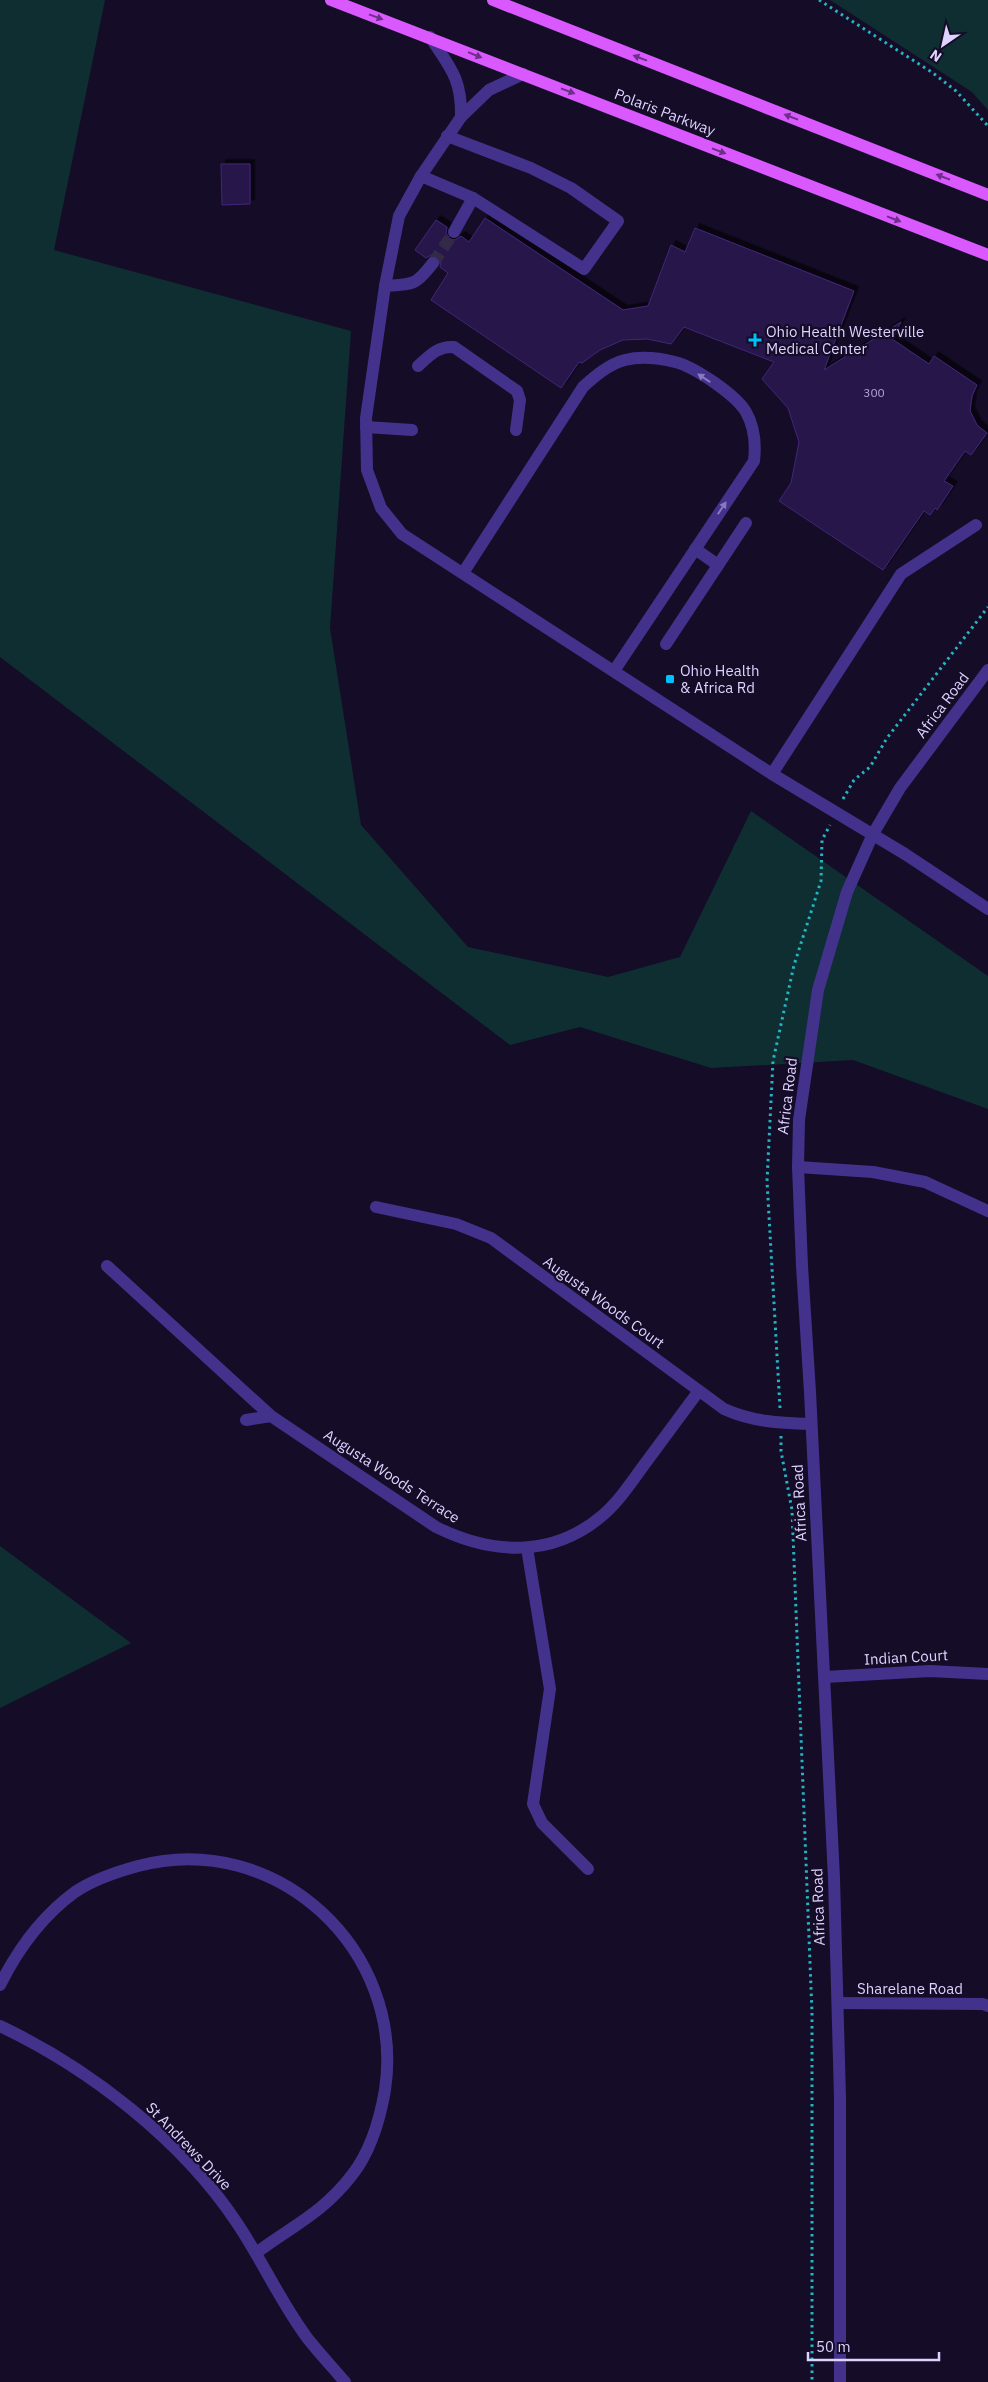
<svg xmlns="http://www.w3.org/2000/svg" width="988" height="2382" font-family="'IBM Plex Sans',sans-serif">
<defs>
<filter id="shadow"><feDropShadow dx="4.5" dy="-4.5" stdDeviation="0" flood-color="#0009"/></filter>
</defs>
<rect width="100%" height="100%" fill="#150c27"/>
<g fill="#0f2e32">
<polygon points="0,0 105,0 54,250 351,331 330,628 361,825 468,947 608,977 680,957 751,811 988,976 988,1109 853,1060 711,1068 580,1027 510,1045 0,657"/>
<polygon points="830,0 988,0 988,110 972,92"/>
<polygon points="0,1546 131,1643 0,1708"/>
</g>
<g fill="#28164a" stroke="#422678" filter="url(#shadow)">
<polygon points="221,164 250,164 250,204 222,205"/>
<polygon points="485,218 623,310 648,306 671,245 685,252 695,228 854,291 824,370 901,322 892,339 929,364 934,356 977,385 972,396 970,411 977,425 987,433 971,455 965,451 944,481 953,486 937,510 935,508 930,515 924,511 883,570 779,501 791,483 799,442 788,408 762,379 774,362 684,327 671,344 647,339 623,340 600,350 582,363 579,362 561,388 431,300 448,273 440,267 441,261 438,256 431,255 426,258 415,250 436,220 447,227 446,233 450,239 455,240 461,236 469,242"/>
</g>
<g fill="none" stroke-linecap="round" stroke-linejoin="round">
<polyline stroke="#332a47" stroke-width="12" stroke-dasharray="12 6" stroke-linecap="butt" points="433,263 454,232"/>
<g stroke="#22b6c3" stroke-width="3" stroke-dasharray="2.5 4" stroke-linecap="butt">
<polyline points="819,0 933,73 956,91 988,126"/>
<polyline points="843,799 854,780 870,767 887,738 988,607"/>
<polyline points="780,1408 767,1181 773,1061 794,965 821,881 822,840 830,825"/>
<polyline points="781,1436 781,1451 792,1510 812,2013 812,2382"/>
</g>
<g stroke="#43328b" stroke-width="12">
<path d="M430,37C450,67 462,79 461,117"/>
<polyline points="523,74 489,90 461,117 421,176 399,216 385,286 366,418 367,470 381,508 402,534 772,774 905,854 988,909"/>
<polyline points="421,176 473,198 584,269 618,221 571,188 531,168 447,136"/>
<polyline points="454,232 473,198"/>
<path d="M385,286C414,284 415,286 433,263"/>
<path d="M418,366C430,355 438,346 454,347L517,391L520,400L516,430"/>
<polyline points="366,427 412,430"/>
<polyline points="695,549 718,565"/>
<path d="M463,573L583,387C595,376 609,364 625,360C641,356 659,358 675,362C695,367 736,395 746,412C755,428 756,444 754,461L614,671"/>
<polyline points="666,644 746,523"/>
<polyline points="772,774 901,574 976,525"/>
<polyline points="798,1167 873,1172 925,1182 988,1211"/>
<path d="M376,1207L456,1224L491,1238L724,1409C753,1422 780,1423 811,1424"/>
<polyline points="107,1266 271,1416"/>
<path d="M246,1420L271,1416L436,1527C492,1555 553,1558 603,1515C619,1501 631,1483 644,1465C662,1441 680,1416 698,1392"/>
<polyline points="527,1548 550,1689 533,1804 542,1823 588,1869"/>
<polyline points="825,1677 930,1671 988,1674"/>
<path d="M0,1985C18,1949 42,1916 75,1892C94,1879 116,1872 138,1866C276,1829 406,1950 385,2090C380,2119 371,2151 352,2175C323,2213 292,2226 256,2253"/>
<polyline points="838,2003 983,2004 988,2006"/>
<path d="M0,2026C89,2068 182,2140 237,2223C262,2260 281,2303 308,2339C320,2354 333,2368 345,2382"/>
<polyline points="840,2382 840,2098 834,1878 810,1392 802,1266 798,1167 799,1120 818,990 847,892 873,834 900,788 988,670"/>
</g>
<g stroke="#d959ff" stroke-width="12">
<polyline points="331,0 988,255"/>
<polyline points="493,0 988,195"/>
</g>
</g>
<defs><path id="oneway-solid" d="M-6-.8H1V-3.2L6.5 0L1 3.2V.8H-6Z" transform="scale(1.25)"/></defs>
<g fill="#6d2f88">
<use href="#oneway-solid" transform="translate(376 17) rotate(20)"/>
<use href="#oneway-solid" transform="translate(475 55) rotate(22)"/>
<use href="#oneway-solid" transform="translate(640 58) rotate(-159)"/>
<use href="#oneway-solid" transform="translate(568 91) rotate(21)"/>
<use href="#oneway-solid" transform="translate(791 117) rotate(-159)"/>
<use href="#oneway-solid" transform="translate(719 151) rotate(21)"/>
<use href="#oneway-solid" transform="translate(943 177) rotate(-159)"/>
<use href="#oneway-solid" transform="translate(894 219) rotate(21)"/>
</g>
<g fill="#897abf">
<use href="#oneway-solid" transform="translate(704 378) rotate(-147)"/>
<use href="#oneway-solid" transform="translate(722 508) rotate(-56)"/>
</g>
<g fill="#00c0fd" stroke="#150c27" stroke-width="2">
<path d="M752.5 332.5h5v5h5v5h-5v5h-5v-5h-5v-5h5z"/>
<rect x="665" y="674" width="10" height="10" rx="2.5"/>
</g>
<g text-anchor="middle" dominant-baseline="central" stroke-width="4.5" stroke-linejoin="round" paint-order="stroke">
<g font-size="12" fill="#b0a3d2">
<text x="874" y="392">300</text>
</g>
<g font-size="15" fill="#ded2ff" stroke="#150c27">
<text transform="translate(665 112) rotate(21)">Polaris Parkway</text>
<text transform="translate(942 705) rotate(-53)">Africa Road</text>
<text transform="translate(787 1096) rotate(-83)">Africa Road</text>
<text transform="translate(604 1302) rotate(36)">Augusta Woods Court</text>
<text transform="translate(392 1476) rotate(33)">Augusta Woods Terrace</text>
<text transform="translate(799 1503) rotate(-93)">Africa Road</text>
<text transform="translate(906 1657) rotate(-3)">Indian Court</text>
<text transform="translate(818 1907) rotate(-92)">Africa Road</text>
<text x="910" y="1988">Sharelane Road</text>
<text transform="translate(189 2146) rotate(46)">St Andrews Drive</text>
</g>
<g font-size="15" fill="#ded2ff" stroke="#150c27" text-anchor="start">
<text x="766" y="331">Ohio Health Westerville<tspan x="766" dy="17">Medical Center</tspan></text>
<text x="680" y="670">Ohio Health<tspan x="680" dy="17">&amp; Africa Rd</tspan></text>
</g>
</g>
<g transform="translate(943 45) rotate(214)" stroke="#150c27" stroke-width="4" paint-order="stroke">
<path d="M0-4L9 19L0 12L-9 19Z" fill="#ded2ff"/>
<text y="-8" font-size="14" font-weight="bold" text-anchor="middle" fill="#ded2ff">N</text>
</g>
<path d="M808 2352v8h131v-8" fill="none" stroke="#ded2ff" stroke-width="2.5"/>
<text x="816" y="2352" font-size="15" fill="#ded2ff" stroke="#150c27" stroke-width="4" paint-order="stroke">50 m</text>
</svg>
